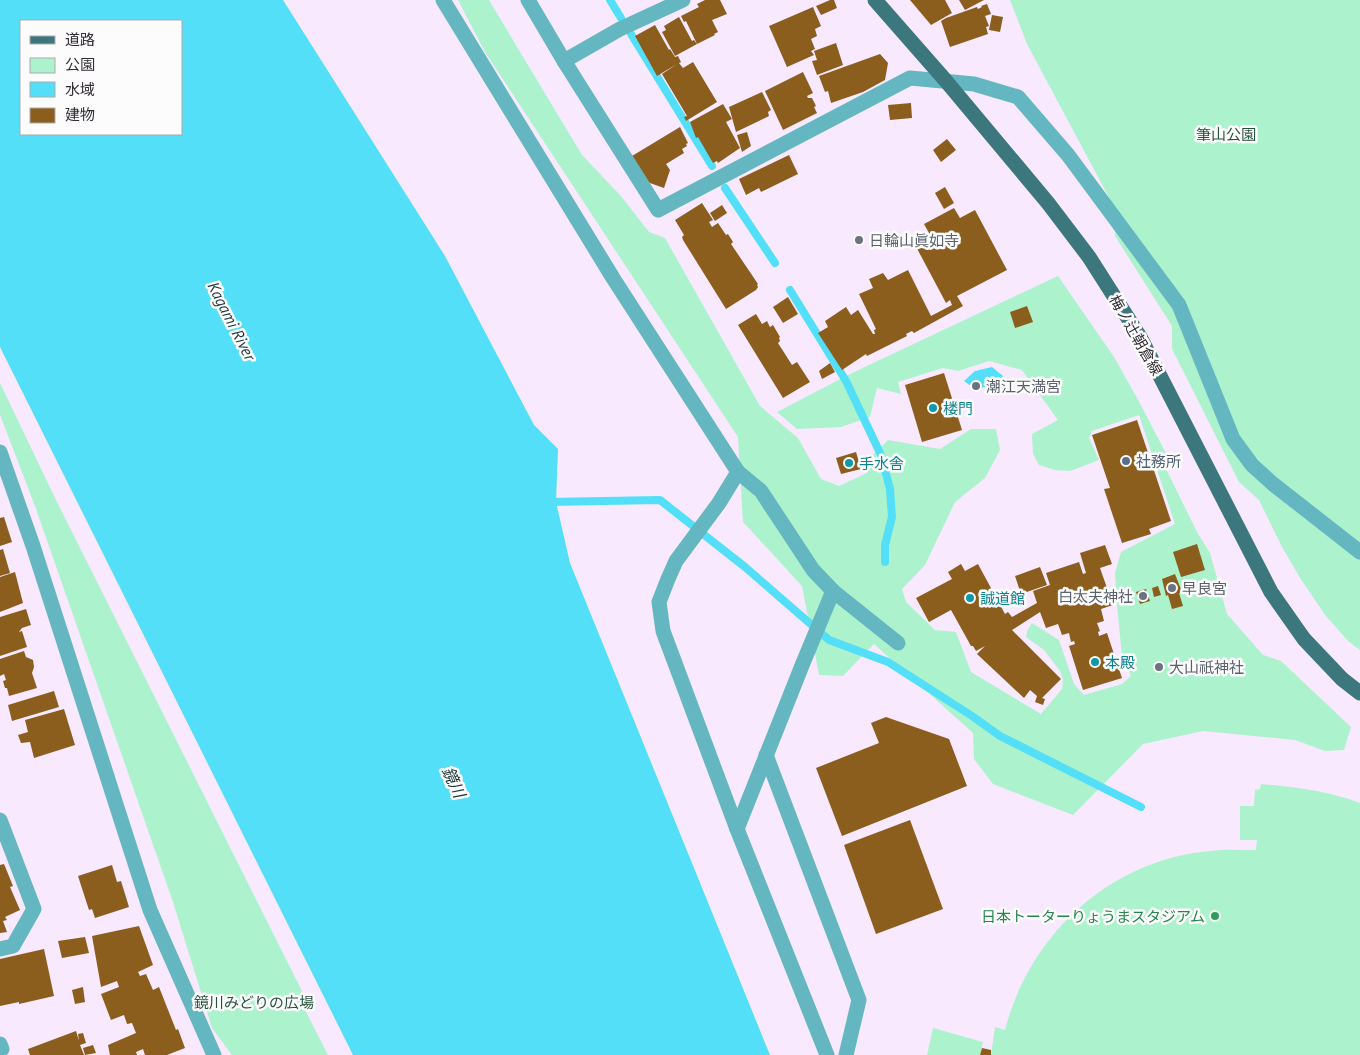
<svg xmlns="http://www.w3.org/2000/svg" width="1360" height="1055" font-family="'PT Sans','Noto Sans JP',sans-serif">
<rect width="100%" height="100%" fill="#f8e9fe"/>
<g fill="#abf2cd">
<polygon points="458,0 489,0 582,155 621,196 649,232 665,238 760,406 798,438 821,479 839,486 867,473 869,459 888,440 940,449 971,429 996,429 1000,450 985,478 955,502 925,565 902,589 906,602 935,630 956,632 971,672 1041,714 1062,689 1063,680 1060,671 1044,650 1026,637 1027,631 1032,623 1059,640 1074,684 1084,695 1122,684 1131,676 1122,656 1117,605 1115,573 1121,552 1175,524 1139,415 1092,431 1089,438 1099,460 1070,471 1055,470 1039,465 1033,454 1032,434 1058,420 1022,370 989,361 958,371 943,368 898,382 901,394 877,388 870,417 841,427 797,429 777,412 850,374 1058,276 1114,357 1136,396 1169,459 1167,471 1197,532 1210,553 1227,614 1263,655 1281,661 1351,727 1344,750 1325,751 1295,740 1203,731 1143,744 1073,815 993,784 974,759 973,733 874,644 843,676 819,675 802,586 743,522 738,437 485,52"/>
<polygon points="1010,0 1360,0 1360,650 1348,641 1326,616 1302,581 1282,547 1259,500 1239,482 1172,349 1172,326 1115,236 1113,205 1027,44"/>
<polygon points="0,383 56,500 303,993 302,1004 328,1055 232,1055 212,1028 173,902 35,506 0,415"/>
<path d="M1261,784C1295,787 1328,791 1360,803V1055H991L995,1027L1005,1030C1030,934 1110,860 1210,851C1225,849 1241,850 1256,850L1257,840H1240V806H1254L1255,790L1260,789Z"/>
<polygon points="933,1028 983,1042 980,1055 927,1055"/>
</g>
<g fill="#53dff7" fill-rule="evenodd">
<path d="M0,0H283L445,256L534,425L558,449L556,502L570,563L770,1055H353L0,347ZM181,21V134H21V21Z"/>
<polygon points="992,367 1003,376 1000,384 975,389 964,381 975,371"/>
</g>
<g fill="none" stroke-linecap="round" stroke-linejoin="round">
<g stroke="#53dff7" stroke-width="8">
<polyline points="610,0 621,18"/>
<polyline points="631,34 712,166"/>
<polyline points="725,188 775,263"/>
<polyline points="790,290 846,381 881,455 890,489 892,517 885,545 885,562"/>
<polyline points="547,502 660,500 745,567 829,640 888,662 972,716 1000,736 1141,807"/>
</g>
</g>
<g fill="#8b5e1d">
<polygon points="705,0 720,0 727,14 712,20 718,32 714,34 715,35 697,44 686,21 684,22 681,16 699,7 697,4"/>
<polygon points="830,0 834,0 837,8 821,15 816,6"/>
<polygon points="910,0 945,0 952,13 931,25"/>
<polygon points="959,0 984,0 965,10"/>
<polygon points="987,4 991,14 985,16 989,26 986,27 988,34 950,47 941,21 946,18 977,7 978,9 982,7 981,6"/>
<polygon points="813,7 821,26 815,29 817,36 811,39 815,49 811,51 814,55 787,67 769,26"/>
<polygon points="992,15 1003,17 1000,32 989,30"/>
<polygon points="679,17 692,41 694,40 697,44 675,56 662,32 666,30 664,26"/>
<polygon points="655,25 669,50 670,49 675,57 678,56 681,62 679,63 683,68 693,62 717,102 686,121 684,117 687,116 662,74 677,64 657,76 635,36"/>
<polygon points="836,43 843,65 817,75 812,61 817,60 814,51"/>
<polygon points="880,54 888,63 885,80 863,92 831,103 828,91 825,92 819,76"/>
<polygon points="803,72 813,93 807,96 808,98 812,98 816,106 814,107 817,113 783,130 765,91"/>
<polygon points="762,92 771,110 768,112 769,116 736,132 729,107"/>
<polygon points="911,103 912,118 890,120 888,105"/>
<polygon points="723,104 732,119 726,122 740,148 718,163 717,161 713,163 698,137 696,138 690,122"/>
<polygon points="680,127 688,143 686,144 687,146 682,149 684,153 666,164 670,170 664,188 647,182 632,156"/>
<polygon points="747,132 751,146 742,152 737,135"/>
<polygon points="947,139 956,150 941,162 933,150"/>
<polygon points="789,155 798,174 761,192 759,188 746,195 739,179"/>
<polygon points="945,187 954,203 944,209 935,193"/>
<polygon points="702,203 713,220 709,222 712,227 718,223 726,235 728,234 733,242 731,244 758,284 757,285 758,287 756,290 726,309 683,240 682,237 684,235 675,220"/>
<polygon points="722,205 727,213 715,221 710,213"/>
<polygon points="954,208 960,218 975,210 1007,270 957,296 963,306 914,333 912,331 906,334 907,336 867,356 866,354 842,370 818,333 828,327 825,321 846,307 851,315 858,310 873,334 875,334 874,330 876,329 859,294 873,288 869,279 883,273 888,280 908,270 931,316 952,305 950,300 946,303 913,241 929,233 924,224"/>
<polygon points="788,297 798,314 783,323 773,307"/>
<polygon points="1027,306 1033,322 1015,328 1010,312"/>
<polygon points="756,314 762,324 767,321 770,327 773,325 780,337 779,338 780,341 778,343 792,365 797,362 810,382 783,398 738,325"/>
<polygon points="830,363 835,372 822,379 819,371"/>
<polygon points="944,373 962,430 922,442 905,385"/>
<polygon points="1137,420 1171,521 1149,529 1151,534 1122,543 1104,489 1110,488 1092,435"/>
<polygon points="856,452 861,469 841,474 836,458"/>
<polygon points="4,517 12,542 0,546 0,518"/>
<polygon points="1197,544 1205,570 1181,577 1173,552"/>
<polygon points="1105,545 1112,564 1100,568 1113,605 1101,609 1104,621 1097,623 1100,631 1098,632 1099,636 1107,633 1122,678 1083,690 1069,646 1075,644 1074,641 1071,642 1069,633 1062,635 1058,624 1046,628 1040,612 1012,630 1061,679 1042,698 1045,699 1043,705 1035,702 1037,696 1030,690 1024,698 977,654 985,646 976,651 973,646 971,646 951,610 929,622 916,598 952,579 948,572 961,564 965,571 978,564 1005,614 1008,612 1012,617 1037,603 1033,591 1050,585 1046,573 1079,562 1083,574 1086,573 1080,553"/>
<polygon points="3,549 10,573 0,576 0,550"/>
<polygon points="1040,567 1047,585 1021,594 1015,576"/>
<polygon points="15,572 23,603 0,612 0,577"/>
<polygon points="1175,574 1182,592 1179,593 1183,606 1172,609 1168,595 1166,596 1162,579"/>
<polygon points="1158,586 1161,595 1154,597 1152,588"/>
<polygon points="1146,589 1150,601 1140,604 1136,592"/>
<polygon points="26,609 31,625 22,628 19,632 22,631 27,647 0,656 0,617"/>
<polygon points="24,651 26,657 33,660 34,667 32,673 37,688 9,696 7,688 5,688 3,681 6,680 4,674 0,676 0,659"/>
<polygon points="54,691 59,707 12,721 8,705"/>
<polygon points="64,709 75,745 34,758 30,742 21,743 18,735 28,732 25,720"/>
<polygon points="886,717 949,739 967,786 842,836 816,768 879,743 871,723"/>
<polygon points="910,820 943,909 876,934 844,845"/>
<polygon points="4,864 13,886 10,887 20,910 5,917 7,920 3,921 7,932 0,933 0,865"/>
<polygon points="112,865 117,882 121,881 129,907 95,918 92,909 89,910 78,876"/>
<polygon points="139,926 153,965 138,972 140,976 146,974 153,990 159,987 176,1030 178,1029 185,1048 167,1055 145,1055 143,1049 136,1052 137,1055 110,1055 108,1045 136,1033 132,1023 127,1024 124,1015 111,1020 101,994 119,987 117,981 101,987 92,936"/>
<polygon points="85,937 89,953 62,958 58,941"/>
<polygon points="44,949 54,996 19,1004 19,1002 0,1006 0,959"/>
<polygon points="83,987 85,1002 75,1004 72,990"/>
<polygon points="76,1031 79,1041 78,1034 83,1033 86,1043 80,1045 84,1055 30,1055 28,1049"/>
<polygon points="93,1045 96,1053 85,1055 83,1048"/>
<polygon points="982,1048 991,1050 991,1055 980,1055"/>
</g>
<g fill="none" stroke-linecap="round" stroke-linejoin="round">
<g stroke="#64b7c0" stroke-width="15">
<polyline points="443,0 613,278 738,472 719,503 676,561 668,579 659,602 663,631 737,829 827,1055"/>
<polyline points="528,0 564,61 658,210 910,78 974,84 1018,97 1068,155 1179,305 1233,439 1252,465 1273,484 1360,552"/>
<polyline points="564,61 620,29 683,0"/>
<polyline points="0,452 33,546 150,910 214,1055"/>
<polyline points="738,472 761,491 813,570 833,591 898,643"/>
<polyline points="766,755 859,1000 846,1055"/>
<polyline points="0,820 34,909 13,946 0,949"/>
<polyline points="737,829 803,663 833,591"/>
<polyline points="0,1044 2,1049"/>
</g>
<polyline stroke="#3d777e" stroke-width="15" points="875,0 946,81 1048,203 1089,257 1140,337 1271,592 1304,639 1342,679 1360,693"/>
</g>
<g fill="#6b7280" stroke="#fcfcfc" stroke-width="2">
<circle cx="859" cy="240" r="5"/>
<circle cx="976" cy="386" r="5"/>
<circle cx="1172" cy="588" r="5"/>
<circle cx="1143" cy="596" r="5"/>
<circle cx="1159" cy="667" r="5"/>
</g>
<g fill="#0f9aa8" stroke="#fcfcfc" stroke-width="2">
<circle cx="933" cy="408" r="5"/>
<circle cx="849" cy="463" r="5"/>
<circle cx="970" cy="598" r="5"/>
<circle cx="1095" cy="662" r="5"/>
</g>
<circle fill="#5c6f8a" stroke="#fcfcfc" stroke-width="2" cx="1126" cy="461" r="5"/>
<circle fill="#2e9e5b" stroke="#fcfcfc" stroke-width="2" cx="1215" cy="916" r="5"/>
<g text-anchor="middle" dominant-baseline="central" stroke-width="5" stroke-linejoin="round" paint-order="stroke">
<g font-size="15" fill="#27523d" stroke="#fcfcfc">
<text x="1226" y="134">筆山公園</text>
<text x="254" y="1002">鏡川みどりの広場</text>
</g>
<g font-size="15" fill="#5b616d" stroke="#fcfcfc" text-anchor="start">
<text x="869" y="240">日輪山眞如寺</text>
<text x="986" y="386">潮江天満宮</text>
<text x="1182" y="588">早良宮</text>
<text x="1133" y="596" text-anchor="end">白太夫神社</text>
<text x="1169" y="667">大山祇神社</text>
</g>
<g font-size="15" fill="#342e37" stroke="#fcfcfc">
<text transform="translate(1136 335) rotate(60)">梅ノ辻朝倉線</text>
</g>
<g font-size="15" fill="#0d838f" stroke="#fcfcfc" text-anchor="start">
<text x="943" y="408">楼門</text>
<text x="859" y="463">手水舎</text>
<text x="980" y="598">誠道館</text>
<text x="1105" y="662">本殿</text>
</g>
<g font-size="15" fill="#4e5e75" stroke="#fcfcfc" text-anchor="start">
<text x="1136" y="461">社務所</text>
</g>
<g font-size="15" fill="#27864d" stroke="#fcfcfc" text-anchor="end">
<text x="1205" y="916">日本トーターりょうまスタジアム</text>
</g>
<g font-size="16" font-style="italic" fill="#1e363a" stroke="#fcfcfc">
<text transform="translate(232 321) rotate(63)">Kagami River</text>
<text transform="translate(454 782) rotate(65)">鏡川</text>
</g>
</g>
<rect x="20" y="20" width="162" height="115" fill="#fcfcfc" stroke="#acaaad"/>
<rect x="30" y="36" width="25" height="8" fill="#3d777e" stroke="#acaaad"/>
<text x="65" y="45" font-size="15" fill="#342e37">道路</text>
<rect x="30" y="58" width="25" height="15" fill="#abf2cd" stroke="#acaaad"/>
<text x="65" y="70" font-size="15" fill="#342e37">公園</text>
<rect x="30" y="82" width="25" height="15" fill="#53dff7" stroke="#acaaad"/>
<text x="65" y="95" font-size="15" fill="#342e37">水域</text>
<rect x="30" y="108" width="25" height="15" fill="#8b5e1d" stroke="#acaaad"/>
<text x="65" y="120" font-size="15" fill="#342e37">建物</text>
</svg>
